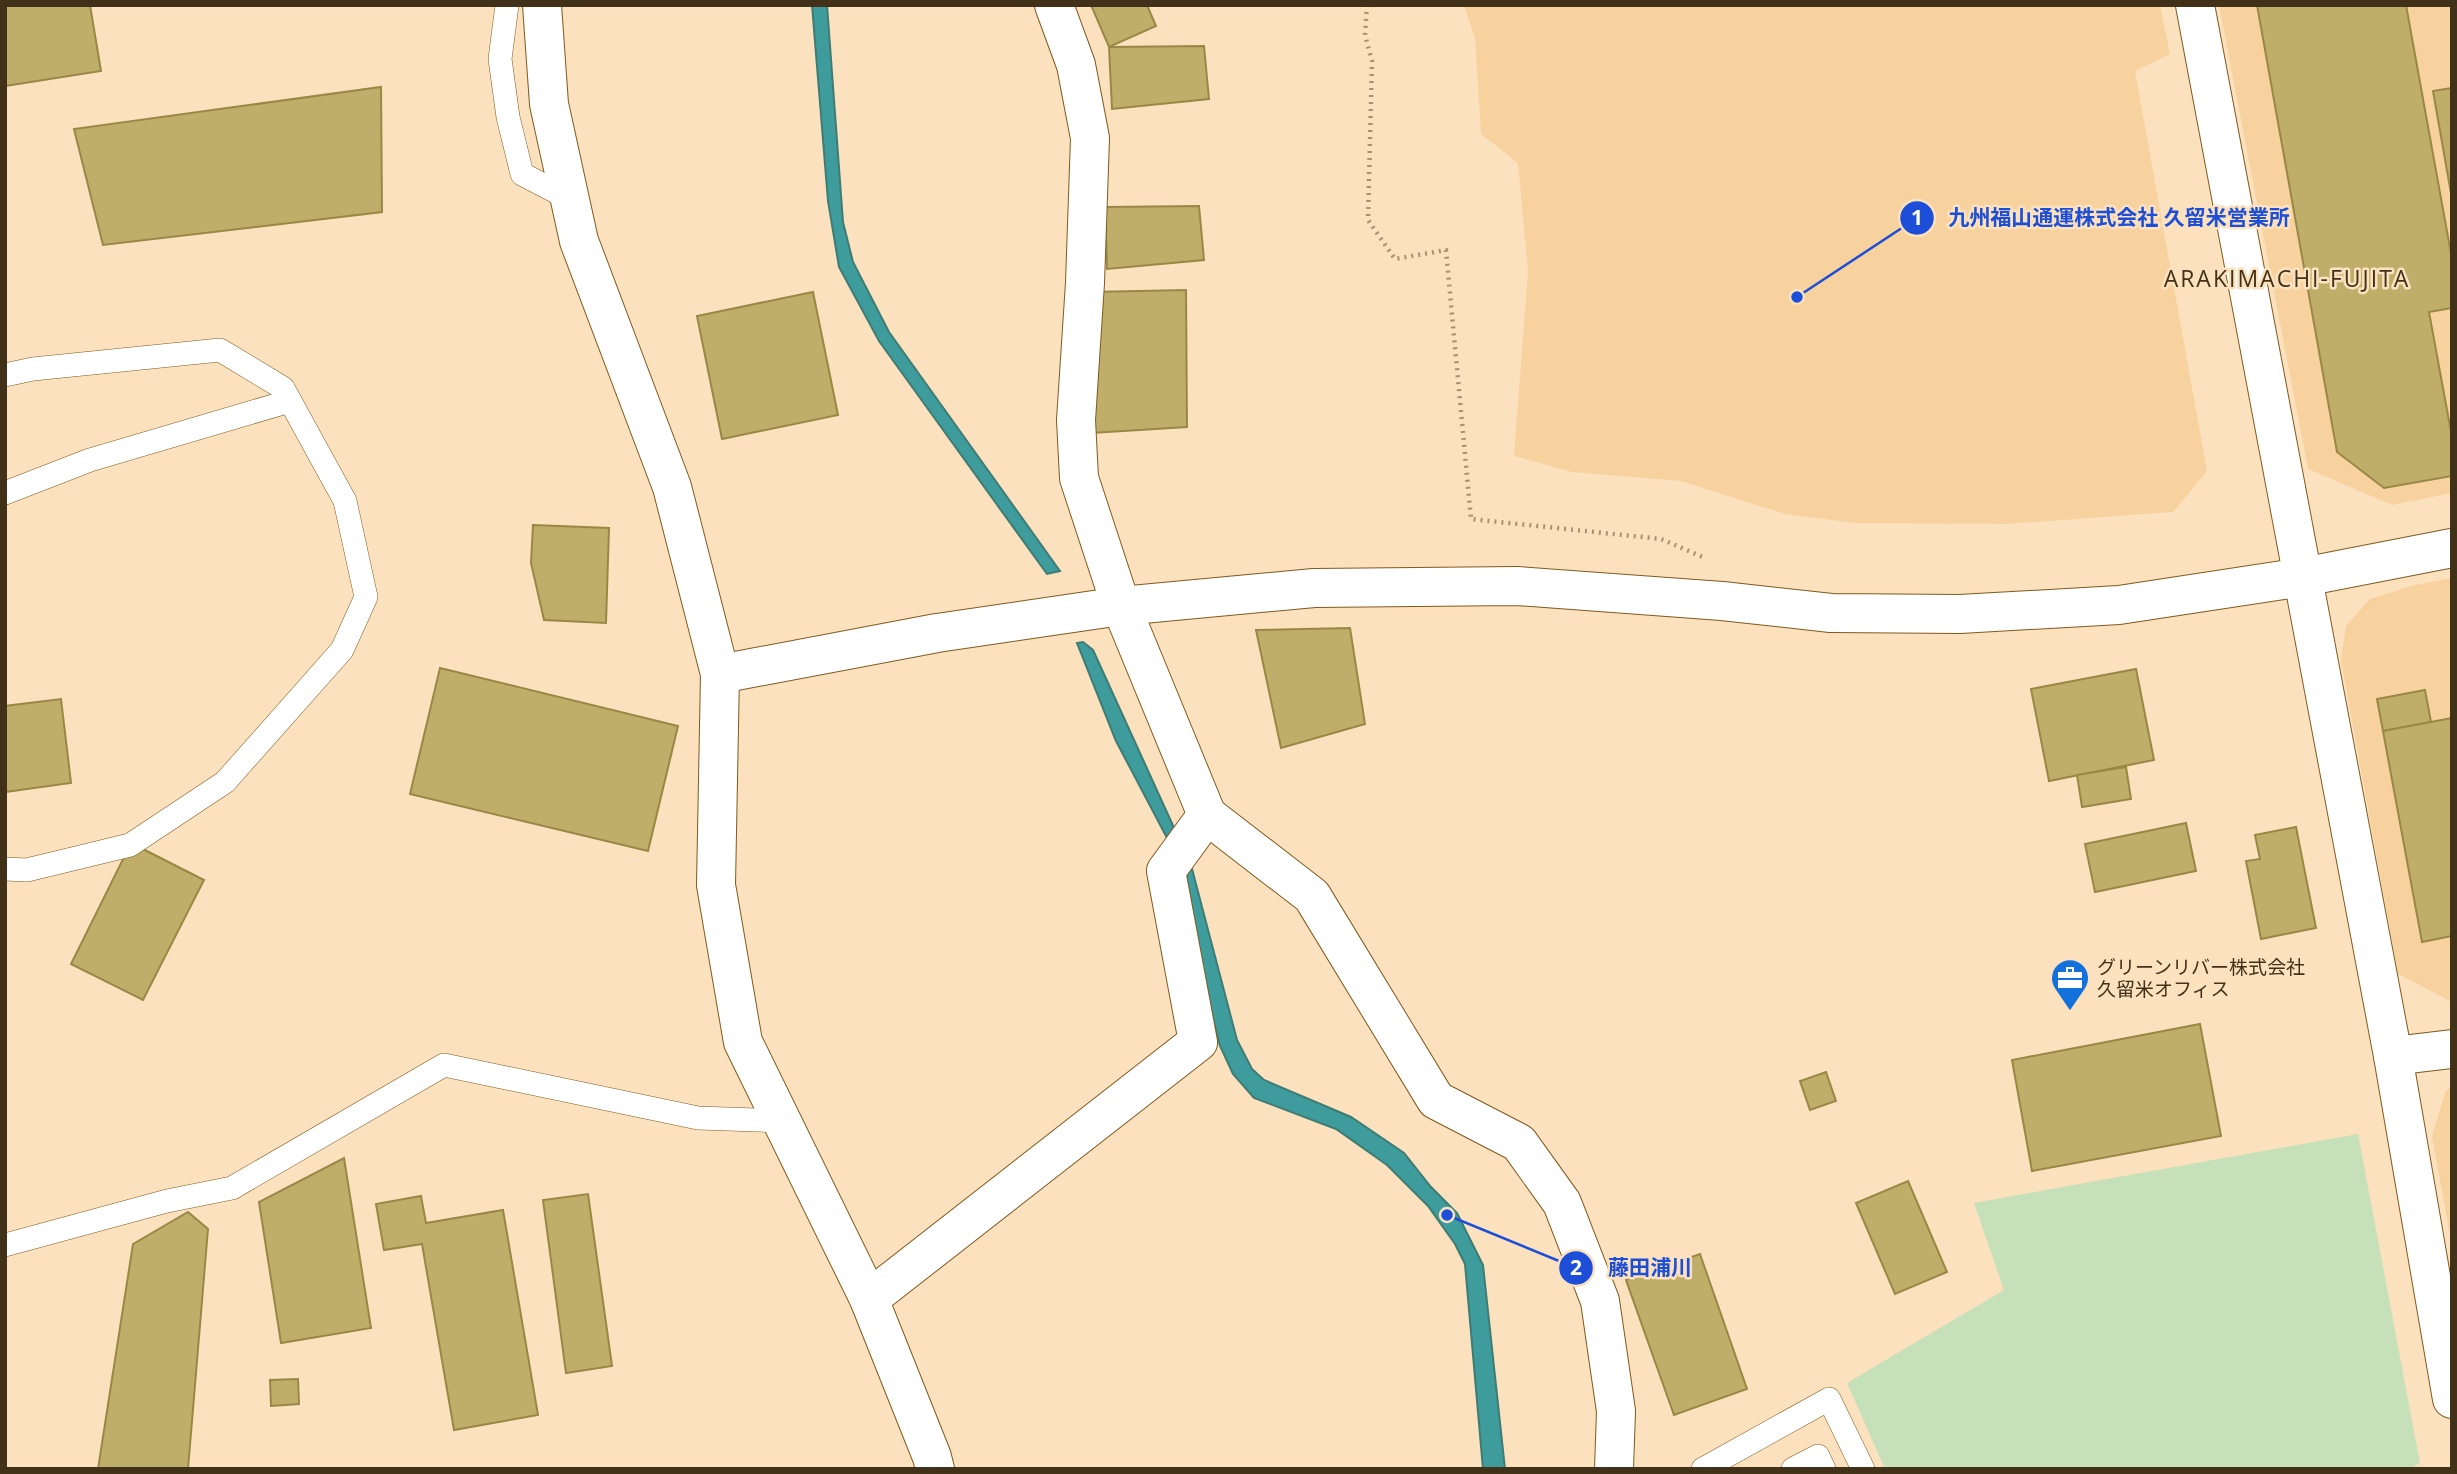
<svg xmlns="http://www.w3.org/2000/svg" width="2457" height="1474" font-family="'Open Sans','Noto Sans JP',sans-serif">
<rect width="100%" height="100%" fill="#fbe1be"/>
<g fill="#f8d29e">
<polygon points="1464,5 2160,5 2170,54 2135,71 2207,471 2173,512 2006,524 1855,523 1785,514 1681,481 1572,472 1514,456 1528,271 1518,163 1481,134 1475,39"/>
<polygon points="2219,5 2452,5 2452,493 2392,505 2308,469"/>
<polygon points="2452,578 2452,1002 2398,974 2341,660 2346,626 2370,599 2415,585"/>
<polygon points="2452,1087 2452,1247 2432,1136 2446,1090"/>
</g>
<polygon fill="#c6e1b9" points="2358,1134 2420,1463 2409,1469 1885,1469 1847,1383 2004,1290 1974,1203"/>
<g fill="#3e9c9c" stroke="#3f7c74" stroke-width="2">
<polygon points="812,5 827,5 843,222 853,262 889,332 1060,571 1047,574 879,341 839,267 828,201"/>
<polygon points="1083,642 1093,650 1191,865 1237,1040 1252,1069 1264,1080 1351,1117 1404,1153 1431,1187 1457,1213 1483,1265 1505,1469 1483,1469 1465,1264 1455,1244 1428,1206 1387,1165 1336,1129 1254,1098 1233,1074 1220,1046 1202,978 1179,871 1166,836 1116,741 1077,643"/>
</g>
<g fill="#bfae6a" stroke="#998845" stroke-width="2">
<polygon points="5,5 90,5 101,71 5,86"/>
<polygon points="1091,5 1147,5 1156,26 1109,47"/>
<polygon points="2257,5 2406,5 2452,259 2452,308 2429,312 2452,437 2452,476 2384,488 2337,452"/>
<polygon points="1204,46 1209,99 1112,109 1109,47"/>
<polygon points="381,87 382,212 103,245 74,129"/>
<polygon points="2452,88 2452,199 2433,91"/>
<polygon points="1199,206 1204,260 1107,269 1105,207"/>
<polygon points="1186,290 1187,427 1092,433 1091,292"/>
<polygon points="813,292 838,415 722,439 697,316"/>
<polygon points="533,525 609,528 606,623 544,620 531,563"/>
<polygon points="1350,628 1365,724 1281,748 1256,630"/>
<polygon points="440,668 678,726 648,851 410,794"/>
<polygon points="2136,669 2154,760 2049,781 2031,689"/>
<polygon points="2425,690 2431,722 2383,731 2377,699"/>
<polygon points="61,699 71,783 5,792 5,706"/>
<polygon points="2452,718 2452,936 2422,942 2383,731"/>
<polygon points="2126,767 2131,799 2082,807 2077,775"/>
<polygon points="2186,823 2196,871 2095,892 2085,844"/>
<polygon points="2296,827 2316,928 2261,939 2246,861 2260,859 2255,835"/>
<polygon points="131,843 204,880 143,1000 71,964"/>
<polygon points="2200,1024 2221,1136 2032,1171 2012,1060"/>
<polygon points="1826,1072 1836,1101 1810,1110 1800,1081"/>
<polygon points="344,1158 371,1328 281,1343 259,1202"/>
<polygon points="1908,1181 1947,1272 1895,1294 1856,1203"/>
<polygon points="588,1194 612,1366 566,1373 543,1200"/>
<polygon points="421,1196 426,1223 503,1210 538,1415 454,1430 422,1244 384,1250 376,1204"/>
<polygon points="188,1212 208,1229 188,1469 98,1469 133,1244"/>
<polygon points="1700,1254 1747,1389 1674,1415 1626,1280"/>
<polygon points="298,1379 299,1404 271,1406 270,1380"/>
</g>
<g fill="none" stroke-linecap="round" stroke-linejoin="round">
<defs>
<g id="lane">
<polyline points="507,5 500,59 508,117 522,174 570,199"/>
<polyline points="5,375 33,369 220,350 283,388 345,501 366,597 342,650 225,782 130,845 27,870 5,869"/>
<polyline points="5,493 90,460 290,401"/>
<polyline points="5,1245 167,1201 232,1188 444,1065 698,1118 782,1121"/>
<polyline points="1703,1469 1829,1399 1863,1469"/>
<polyline points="1793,1469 1818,1456 1824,1469"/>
</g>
<g id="street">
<polyline points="542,5 549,104 579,241 672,487 720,674 716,885 743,1042 869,1299 932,1457 935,1469"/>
<polyline points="1054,5 1076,65 1090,138 1085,283 1076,420 1079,478 1121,606 1207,815 1312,896 1436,1100 1519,1143 1562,1203 1600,1301 1616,1411 1614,1469"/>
<polyline points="869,1299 1198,1042 1166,871 1207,815"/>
</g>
<g id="secondary">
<polyline points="2195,5 2393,1056 2452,1399"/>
<polyline points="720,674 937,633 1121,606 1314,588 1517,586 1722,601 1831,613 1960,614 2119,605 2303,577 2452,548"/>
<polyline points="2393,1056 2452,1049"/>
</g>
</defs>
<use href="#lane" stroke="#805a1d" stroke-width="24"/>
<use href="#street" stroke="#805a1d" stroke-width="40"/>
<use href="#secondary" stroke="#805a1d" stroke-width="40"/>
<polyline stroke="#a89274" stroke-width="4.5" stroke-dasharray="2 5" stroke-linecap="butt" points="1367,5 1365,35 1372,61 1368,220 1395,259 1446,250 1471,519 1661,539 1705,558"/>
<use href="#lane" stroke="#fff" stroke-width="23"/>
<use href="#street" stroke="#fff" stroke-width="38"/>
<use href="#secondary" stroke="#fff" stroke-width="38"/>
</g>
<defs>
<symbol id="office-pin" viewBox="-11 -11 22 30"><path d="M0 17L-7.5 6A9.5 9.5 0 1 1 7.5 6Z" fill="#1271da" stroke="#fbe1be"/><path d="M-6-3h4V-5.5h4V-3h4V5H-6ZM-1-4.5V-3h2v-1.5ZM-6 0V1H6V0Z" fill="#fff"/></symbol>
</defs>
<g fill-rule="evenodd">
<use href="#office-pin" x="2048" y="956" width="44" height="60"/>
</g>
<g text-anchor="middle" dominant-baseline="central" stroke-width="5" stroke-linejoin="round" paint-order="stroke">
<g font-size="19" fill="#413118" stroke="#fbe1be" text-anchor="start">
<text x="2097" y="967">グリーンリバー株式会社<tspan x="2097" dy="22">久留米オフィス</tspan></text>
</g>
<g font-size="23" letter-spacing="2" fill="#413118" stroke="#fbe1be">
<text x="2287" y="278">ARAKIMACHI-FUJITA</text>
</g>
</g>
<path fill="none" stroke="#1d4ed8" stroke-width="2.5" d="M1797 297L1917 218M1447 1215L1576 1268"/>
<g fill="#1d4ed8" stroke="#fbe1be" stroke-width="2.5">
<circle cx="1797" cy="297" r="7"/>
<circle cx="1447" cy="1215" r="7"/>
<circle cx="1917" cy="218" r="18"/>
<circle cx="1576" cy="1268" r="18"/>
</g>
<g font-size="21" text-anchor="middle" font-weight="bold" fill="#fff">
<text x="1917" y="225">1</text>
<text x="1576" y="1275">2</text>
</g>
<g font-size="21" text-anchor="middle" font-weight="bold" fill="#1d4ed8" stroke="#fbe1be" stroke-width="5" stroke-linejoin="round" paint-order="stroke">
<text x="2119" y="225">九州福山通運株式会社 久留米営業所</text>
<text x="1650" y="1275">藤田浦川</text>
</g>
<rect width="2457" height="1474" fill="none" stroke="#413118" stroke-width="14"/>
</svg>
